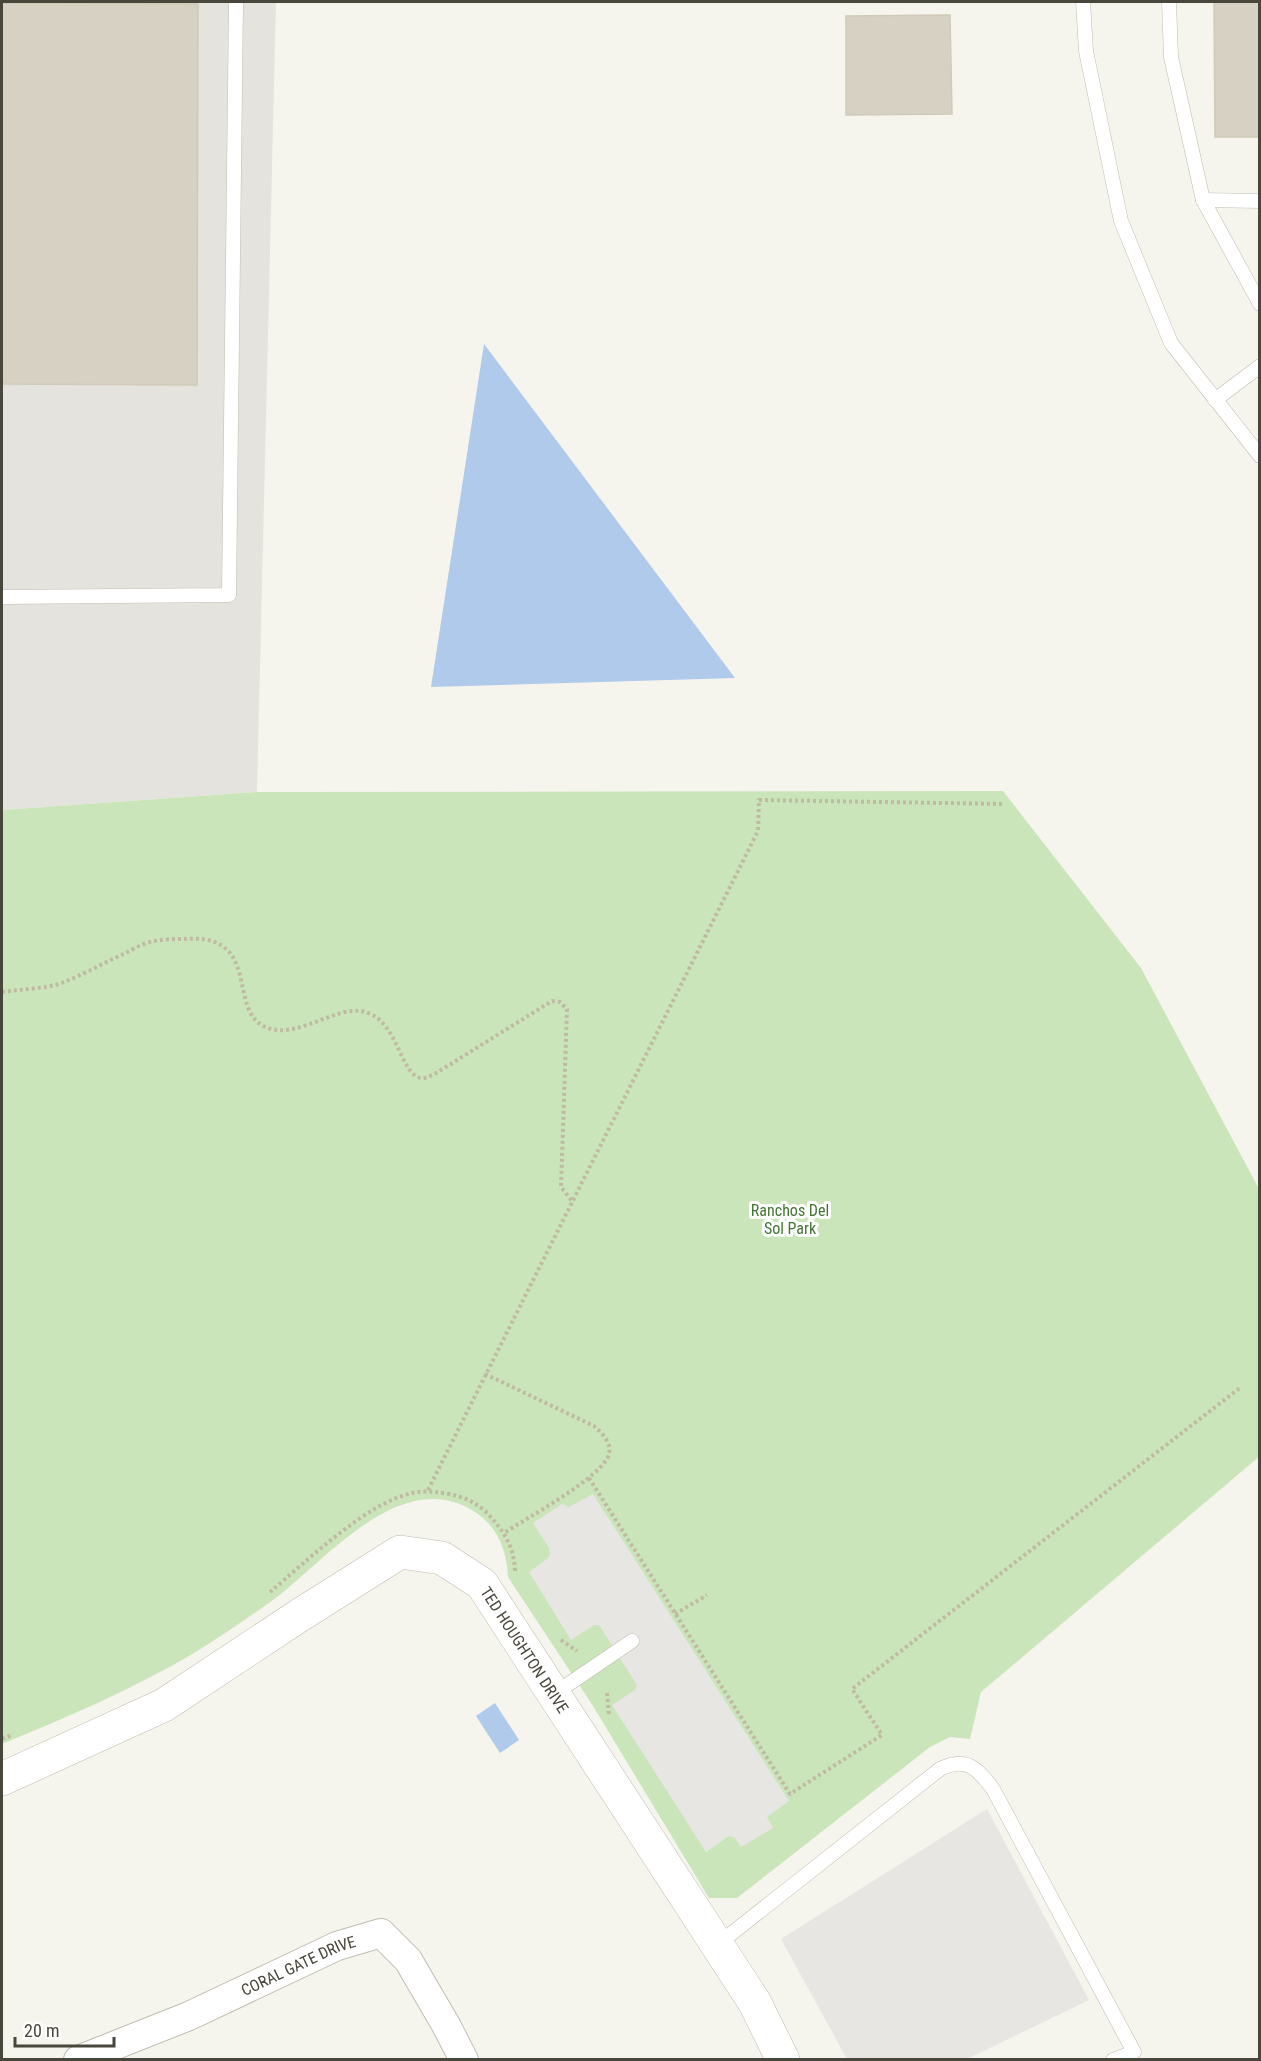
<svg xmlns="http://www.w3.org/2000/svg" width="1261" height="2061" font-family="'Roboto Condensed',sans-serif">
<rect width="100%" height="100%" fill="#f5f4ed"/>
<polygon fill="#e5e3de" points="2,2 276,2 257,792 2,810"/>
<path fill="#cbe5ba" d="M1003,791L1141,968L1259,1189L1260,1456L981,1692L970,1739L950,1737L930,1747L737,1898H709L593,1706L508,1577C507,1553 499,1529 478,1514C405,1463 330,1556 277,1597C251,1616 222,1636 194,1653C133,1689 68,1717 2,1744V810L257,792Z"/>
<g fill="#e7e6e3">
<polygon points="593,1494 789,1801 767,1817 773,1828 741,1847 735,1838 729,1836 706,1852 612,1705 635,1690 637,1685 599,1625 594,1625 571,1640 529,1572 547,1559 550,1554 549,1548 533,1523 562,1504 569,1507"/>
<polygon points="987,1809 1089,2000 967,2059 847,2059 781,1939"/>
</g>
<g fill="#b0caeb">
<polygon points="484,344 735,678 431,687"/>
<polygon points="495,1703 519,1740 500,1753 476,1716"/>
</g>
<g fill="#d6d1c3" stroke="#d0cab7" stroke-width="1.5">
<polygon points="1214,2 1260,2 1260,137 1215,137"/>
<polygon points="2,3 198,4 197,385 2,384"/>
<polygon points="950,15 952,114 846,115 846,16"/>
</g>
<g fill="none" stroke-linecap="round" stroke-linejoin="round">
<defs>
<g id="service">
<polyline points="1083,2 1086,51 1121,221 1171,343 1260,456"/>
<polyline points="1169,2 1171,57 1203,200 1260,304"/>
<polyline points="1203,200 1260,201"/>
<polyline points="1215,400 1260,366"/>
<polyline points="2,597 229,595 236,2"/>
<polyline points="554,1694 632,1641"/>
<path d="M717,1945L940,1769C966,1756 977,1768 993,1789L1134,2052L1113,2060"/>
</g>
<g id="minor">
<path id="s1" d="M78,2060L189,2016L337,1946L381,1933L408,1960L446,2025L464,2060"/>
</g>
<g id="tertiary">
<path id="s2" d="M2,1779L164,1705L300,1615L400,1552L442,1558L482,1584L755,2003L783,2060"/>
</g>
</defs>
<use href="#service" stroke="#c0bdb0" stroke-width="15"/>
<use href="#minor" stroke="#c0bdb0" stroke-width="30"/>
<use href="#tertiary" stroke="#c0bdb0" stroke-width="34"/>
<g stroke="#c0baa3" stroke-width="4" stroke-dasharray="3 3" stroke-linecap="butt">
<path d="M2,992C20,989 48,989 64,982C85,974 105,962 126,953C133,949 142,944 150,942C162,939 175,939 187,939C200,938 214,939 225,948C250,968 235,1017 268,1028C299,1039 337,1004 365,1012C398,1020 400,1075 421,1078C425,1079 429,1076 433,1075L552,1001L560,1002L567,1009L561,1187L572,1201"/>
<path d="M485,1374L594,1426C602,1433 612,1443 609,1454C603,1477 525,1519 504,1533"/>
<polyline points="589,1478 790,1794 882,1735 852,1689 1241,1387"/>
<polyline points="428,1490 758,831 759,800 1005,804"/>
<path d="M270,1592C306,1562 366,1503 412,1493C425,1490 436,1492 449,1494C463,1497 474,1501 485,1511C503,1529 514,1546 515,1571"/>
<polyline points="675,1614 707,1595"/>
<polyline points="561,1640 577,1651"/>
<polyline points="607,1693 609,1715"/>
<polyline points="2,1739 12,1735"/>
</g>
<use href="#service" stroke="#fff" stroke-width="14"/>
<use href="#minor" stroke="#fff" stroke-width="28"/>
<use href="#tertiary" stroke="#fff" stroke-width="33"/>
</g>
<g text-anchor="middle" dominant-baseline="central" stroke-width="6" stroke-linejoin="round" paint-order="stroke">
<g font-size="16" fill="#427632" stroke="#fff">
<text x="790" y="1210">Ranchos Del<tspan x="790" dy="18">Sol Park</tspan></text>
</g>
<g font-size="16" fill="#49463b" stroke="#fff">
<text stroke="none"><textPath href="#s2" startOffset="628">TED HOUGHTON DRIVE</textPath></text>
<text stroke="none"><textPath href="#s1" startOffset="240">CORAL GATE DRIVE</textPath></text>
</g>
</g>
<rect width="1261" height="2061" fill="none" stroke="#49463b" stroke-width="6"/>
<path d="M15 2037v9h99v-9" fill="none" stroke="#49463b" stroke-width="3"/>
<text x="24" y="2037" font-size="18" fill="#49463b" stroke="#ffffff" stroke-width="4.5" paint-order="stroke">20 m</text>
</svg>
